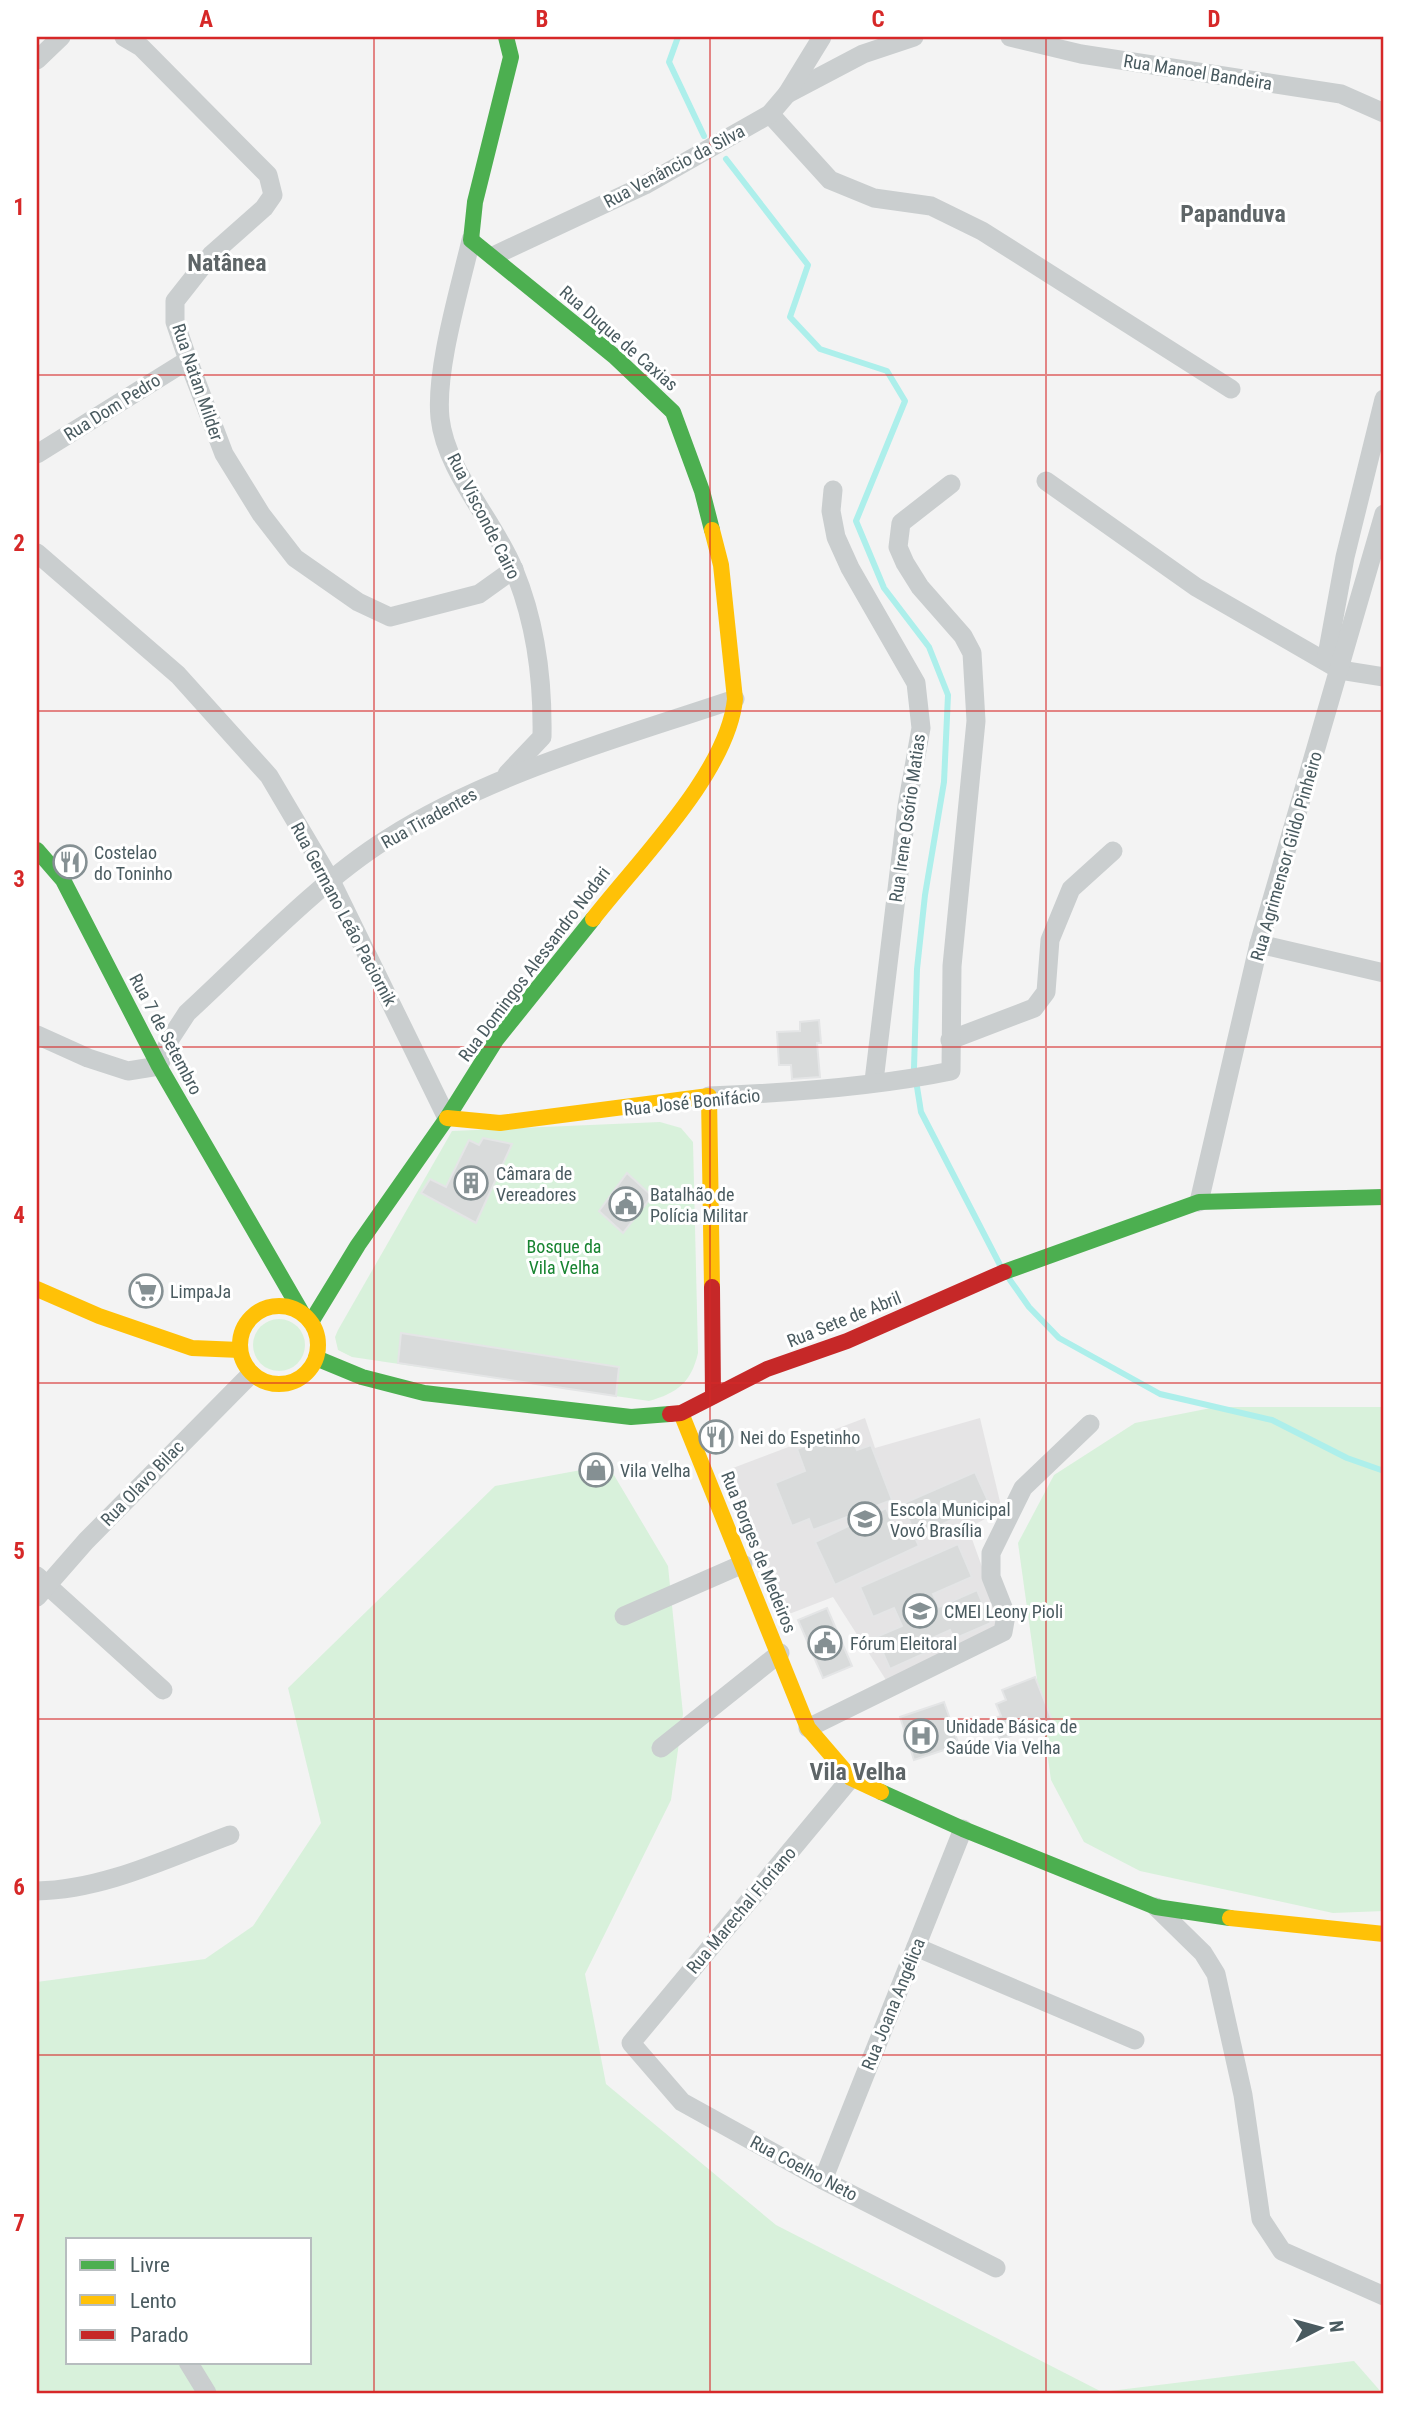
<svg xmlns="http://www.w3.org/2000/svg" width="1421" height="2430" font-family="'Roboto Condensed',sans-serif">
<rect width="100%" height="100%" fill="#f3f3f3"/>
<polygon fill="#e5e4e5" points="865,1418 875,1448 980,1418 1002,1510 968,1528 1003,1625 886,1680 833,1597 784,1616 725,1471"/>
<g fill="#d8f1db" fill-rule="evenodd">
<path d="M660,1122L681,1128L693,1142L698,1353C691,1383 677,1393 649,1401L352,1357L338,1350L335,1337L338,1330L452,1131Z"/>
<circle cx="279" cy="1345" r="26"/>
<polygon points="1216,1407 1384,1407 1384,1911 1333,1913 1140,1871 1084,1842 1051,1780 1018,1543 1054,1475 1135,1423"/>
<path d="M608,1465L668,1566L683,1714L671,1800L585,1974L606,2084L776,2225L1102,2392L1354,2361L1382,2393H37V1982L205,1959L253,1926L321,1823L288,1688L495,1486ZM68,2239H310V2362H68Z"/>
</g>
<g fill="none" stroke-linecap="round" stroke-linejoin="round">
<g stroke="#adefeb" stroke-width="6">
<polyline points="678,37 669,62 704,136"/>
<polyline points="726,159 808,265 790,317 820,349 887,371 905,401 856,521 884,588 929,647 948,695 944,782 925,895 917,969 914,1068 921,1112 1000,1265"/>
<polyline points="1010,1280 1029,1307 1059,1338 1160,1394 1272,1420 1347,1458 1384,1471"/>
</g>
</g>
<g fill="#d9dbdb" stroke="#e4e5e6" stroke-width="2">
<polygon points="819,1020 821,1043 817,1043 820,1077 792,1079 791,1065 779,1065 777,1032 800,1031 800,1022"/>
<polygon points="483,1138 512,1144 476,1223 421,1193 430,1179 446,1187 469,1140 479,1145"/>
<polygon points="627,1173 652,1196 623,1233 599,1211"/>
<polygon points="401,1333 619,1367 616,1396 398,1363"/>
<polygon points="848,1429 857,1450 871,1445 892,1500 813,1530 809,1519 792,1526 775,1483 805,1471 797,1449"/>
<polygon points="975,1472 989,1503 916,1536 902,1504"/>
<polygon points="886,1508 899,1537 912,1531 919,1546 835,1585 815,1542"/>
<polygon points="958,1544 972,1577 933,1594 939,1607 977,1590 991,1623 954,1639 950,1630 928,1640 932,1650 890,1669 876,1637 902,1626 894,1608 873,1617 860,1587"/>
<polygon points="827,1608 852,1666 823,1678 798,1620"/>
<polygon points="1035,1677 1052,1720 1000,1740 992,1719 1001,1716 996,1704 1006,1700 1002,1690"/>
<polygon points="944,1702 959,1745 914,1760 900,1717"/>
</g>
<g fill="none" stroke-linecap="round" stroke-linejoin="round">
<g stroke="#cacecf" stroke-width="19">
<polyline points="124,37 141,47 268,175 273,195 264,208 212,254 175,301 175,322 188,360 224,454 261,514 295,558 358,602 390,617 479,594 514,569"/>
<polyline points="1010,37 1081,54 1341,94 1384,113"/>
<polyline points="37,60 61,37"/>
<polyline points="787,94 863,54 914,37"/>
<polyline points="770,114 830,180 874,198 931,206 982,231 1231,389"/>
<path d="M471,240C460,288 435,370 440,418C446,472 494,520 514,570C536,623 543,681 542,737L507,774"/>
<polyline points="493,256 645,185 770,114 787,94 822,37"/>
<polyline points="37,454 188,360"/>
<polyline points="1046,481 1196,587 1340,670 1384,677"/>
<polyline points="833,490 831,511 836,537 850,568 916,683 921,728 907,806 874,1081"/>
<polyline points="37,553 178,675 269,776 331,881 447,1118"/>
<polyline points="1326,661 1345,557 1384,399"/>
<polyline points="1259,944 1384,973"/>
<path d="M37,1035L88,1058L128,1071L159,1066L170,1039L187,1013C247,958 318,882 387,839C493,772 617,739 735,699"/>
<polyline points="950,1040 1034,1008 1046,992 1050,940 1071,889 1113,851"/>
<path d="M709,1096C788,1093 874,1087 951,1071L952,966L976,721L972,653L963,636L920,587L905,563L898,547L901,523L951,484"/>
<polyline points="1199,1202 1259,944 1384,514"/>
<polyline points="37,1576 163,1690"/>
<polyline points="37,1597 86,1541 251,1374"/>
<polyline points="624,1616 743,1564"/>
<polyline points="808,1728 1003,1632 1006,1615 991,1577 991,1553 1023,1488 1090,1424"/>
<polyline points="661,1748 780,1653"/>
<polyline points="851,1778 631,2043 682,2102 823,2180 996,2268"/>
<path d="M37,1891C103,1890 168,1858 230,1835"/>
<polyline points="1156,1907 1203,1953 1216,1974 1243,2095 1261,2219 1282,2251 1384,2296"/>
<polyline points="916,1947 1135,2040"/>
<polyline points="823,2180 963,1829"/>
<polyline points="188,2362 207,2393"/>
</g>
<g stroke="#4caf50" stroke-width="16">
<polyline points="506,37 511,57 475,202 471,240 614,356 673,412 702,491 712,530"/>
<polyline points="37,850 63,880 159,1066 302,1313"/>
<polyline points="1004,1272 1199,1202 1384,1197"/>
<polyline points="311,1322 358,1245 447,1118 496,1040 593,919"/>
<polyline points="316,1358 362,1377 424,1393 631,1417 670,1414"/>
<polyline points="881,1792 963,1829 1156,1907 1230,1918"/>
</g>
<g stroke="#ffc107" stroke-width="16">
<path d="M593,919C638,861 728,772 735,699L721,565L712,530"/>
<polyline points="447,1118 500,1123 709,1096 712,1287"/>
<polyline points="37,1289 99,1316 192,1348 240,1350"/>
<circle cx="279" cy="1345" r="39"/>
<polyline points="681,1413 808,1728 851,1778 881,1792"/>
<polyline points="1230,1918 1384,1934"/>
</g>
<g stroke="#c62828" stroke-width="16">
<polyline points="712,1287 713,1396"/>
<polyline points="670,1414 681,1413 767,1369 847,1341 1004,1272"/>
</g>
</g>
<path fill="none" stroke="#d62828" stroke-width="2" stroke-opacity="0.55" d="M374,37V2393M710,37V2393M1046,37V2393M37,375H1384M37,711H1384M37,1047H1384M37,1383H1384M37,1719H1384M37,2055H1384"/>
<defs>
<symbol id="restaurant-ring" viewBox="-11 -11 22 22"><circle r="9.5" fill="#fff" stroke="#859093" stroke-width="1.5"/><path d="M-5-6h1v4h1v-4h1v4h1v-4h1v5L-1.5 .5V6h-2V.5L-5-1ZM5-6V6H3V1.5H1.5Q1.5-4 5-6Z" fill="#859093"/></symbol>
<symbol id="building-ring" viewBox="-11 -11 22 22"><circle r="9.5" fill="#fff" stroke="#859093" stroke-width="1.5"/><path d="M-4-6H4V6H1V3H-1V6H-4ZM-2.5-4.3h1.7v1.8h-1.7ZM.8-4.3h1.7v1.8H.8ZM-2.5-1h1.7V.8h-1.7ZM.8-1h1.7V.8H.8Z" fill="#859093"/></symbol>
<symbol id="civic-ring" viewBox="-11 -11 22 22"><circle r="9.5" fill="#fff" stroke="#859093" stroke-width="1.5"/><path d="M-.6-6.5H3V-4.5H.6V-3L4-1V1h2V6H-6V1h2V-1L-.6-3ZM-1.2 2.5V6h2.4V2.5Z" fill="#859093"/></symbol>
<symbol id="supermarket-ring" viewBox="-11 -11 22 22"><circle r="9.5" fill="#fff" stroke="#859093" stroke-width="1.5"/><path d="M-6-5.5h2.5l.6 2H6L4.5 2H-2.5L-4.4-4H-6ZM-1.5 3.2a1.3 1.3 0 1 0 .1 0ZM3 3.2a1.3 1.3 0 1 0 .1 0Z" fill="#859093"/></symbol>
<symbol id="shop-ring" viewBox="-11 -11 22 22"><circle r="9.5" fill="#fff" stroke="#859093" stroke-width="1.5"/><path d="M-5-2.5h2.3a2.7 3.5 0 0 1 5.4 0H5L5.5 6h-11ZM-1.5-2.5h3a1.5 2.3 0 0 0-3 0Z" fill="#859093"/></symbol>
<symbol id="school-ring" viewBox="-11 -11 22 22"><circle r="9.5" fill="#fff" stroke="#859093" stroke-width="1.5"/><path d="M0-5L7-2L0 1L-7-2ZM-4 1L0 2.5L4 1V4Q0 6-4 4Z" fill="#859093"/></symbol>
<symbol id="hospital-ring" viewBox="-11 -11 22 22"><circle r="9.5" fill="#fff" stroke="#859093" stroke-width="1.5"/><path d="M-5-5h3v3.5h4V-5h3V5h-3V1.5h-4V5h-3Z" fill="#859093"/></symbol>
</defs>
<g fill-rule="evenodd">
<use href="#restaurant-ring" x="51" y="843" width="38" height="38"/>
<use href="#building-ring" x="452" y="1164" width="38" height="38"/>
<use href="#civic-ring" x="607" y="1185" width="38" height="38"/>
<use href="#supermarket-ring" x="127" y="1272" width="38" height="38"/>
<use href="#restaurant-ring" x="697" y="1418" width="38" height="38"/>
<use href="#shop-ring" x="577" y="1451" width="38" height="38"/>
<use href="#school-ring" x="846" y="1500" width="38" height="38"/>
<use href="#school-ring" x="901" y="1592" width="38" height="38"/>
<use href="#civic-ring" x="806" y="1624" width="38" height="38"/>
<use href="#hospital-ring" x="902" y="1717" width="38" height="38"/>
</g>
<g text-anchor="middle" dominant-baseline="central" stroke-width="6" stroke-linejoin="round" paint-order="stroke">
<g font-size="18" fill="#4a5b60" stroke="#fff">
<text transform="translate(1198 72) rotate(9)">Rua Manoel Bandeira</text>
<text transform="translate(674 166) rotate(-28)">Rua Venâncio da Silva</text>
<text transform="translate(619 338) rotate(41)">Rua Duque de Caxias</text>
<text transform="translate(198 382) rotate(71)">Rua Natan Milder</text>
<text transform="translate(112 407) rotate(-32)">Rua Dom Pedro</text>
<text transform="translate(484 516) rotate(63)">Rua Visconde Cairo</text>
<text transform="translate(429 818) rotate(-29)">Rua Tiradentes</text>
<text transform="translate(907 818) rotate(-82)">Rua Irene Osório Matias</text>
<text transform="translate(1286 856) rotate(-74)">Rua Agrimensor Gildo Pinheiro</text>
<text transform="translate(344 914) rotate(62)">Rua Germano Leão Paciornik</text>
<text transform="translate(534 964) rotate(-53)">Rua Domingos Alessandro Nodari</text>
<text transform="translate(166 1034) rotate(62)">Rua 7 de Setembro</text>
<text transform="translate(692 1102) rotate(-6)">Rua José Bonifácio</text>
<text transform="translate(844 1319) rotate(-22)">Rua Sete de Abril</text>
<text transform="translate(142 1483) rotate(-46)">Rua Olavo Bilac</text>
<text transform="translate(759 1552) rotate(68)">Rua Borges de Medeiros</text>
<text transform="translate(741 1910) rotate(-50)">Rua Marechal Floriano</text>
<text transform="translate(893 2004) rotate(-68)">Rua Joana Angélica</text>
<text transform="translate(804 2168) rotate(28)">Rua Coelho Neto</text>
</g>
<g font-size="18" fill="#4a5b60" stroke="#fff" text-anchor="start">
<text x="94" y="852">Costelao<tspan x="94" dy="21">do Toninho</tspan></text>
<text x="496" y="1173">Câmara de<tspan x="496" dy="21">Vereadores</tspan></text>
<text x="650" y="1194">Batalhão de<tspan x="650" dy="21">Polícia Militar</tspan></text>
<text x="170" y="1291">LimpaJa</text>
<text x="740" y="1437">Nei do Espetinho</text>
<text x="620" y="1470">Vila Velha</text>
<text x="890" y="1509">Escola Municipal<tspan x="890" dy="21">Vovó Brasília</tspan></text>
<text x="944" y="1611">CMEI Leony Pioli</text>
<text x="850" y="1643">Fórum Eleitoral</text>
<text x="946" y="1726">Unidade Básica de<tspan x="946" dy="21">Saúde Via Velha</tspan></text>
</g>
<g font-size="18" fill="#188431" stroke="#fff">
<text x="564" y="1246">Bosque da<tspan x="564" dy="21">Vila Velha</tspan></text>
</g>
<g font-size="24" font-weight="bold" fill="#5e6567" stroke="#fff">
<text x="1233" y="214">Papanduva</text>
<text x="227" y="263">Natânea</text>
<text x="858" y="1772">Vila Velha</text>
</g>
</g>
<rect width="1421" height="2430" fill="none" stroke="#ffffff" stroke-width="77"/>
<rect x="66" y="2238" width="245" height="126" fill="#ffffff" stroke="#b7bdbf" stroke-width="2"/>
<rect x="80" y="2260" width="35" height="10" fill="#4caf50" stroke="#b7bdbf" stroke-width="2"/>
<text x="130" y="2272" font-size="21" fill="#4a5b60">Livre</text>
<rect x="80" y="2295" width="35" height="10" fill="#ffc107" stroke="#b7bdbf" stroke-width="2"/>
<text x="130" y="2308" font-size="21" fill="#4a5b60">Lento</text>
<rect x="80" y="2330" width="35" height="10" fill="#c62828" stroke="#b7bdbf" stroke-width="2"/>
<text x="130" y="2342" font-size="21" fill="#4a5b60">Parado</text>
<g transform="translate(1320 2328) rotate(84)" stroke="#ffffff" stroke-width="5" paint-order="stroke">
<path d="M0-5L12 26L0 18L-12 26Z" fill="#4a5b60"/>
<text y="-10" font-size="19" font-weight="bold" text-anchor="middle" fill="#4a5b60">N</text>
</g>
<rect x="38" y="38" width="1344" height="2354" fill="none" stroke="#d62828" stroke-width="2.5"/>
<g font-size="23" text-anchor="middle" font-weight="bold" fill="#d62828">
<text x="206" y="27">A</text>
<text x="542" y="27">B</text>
<text x="878" y="27">C</text>
<text x="1214" y="27">D</text>
<text x="19" y="215">1</text>
<text x="19" y="551">2</text>
<text x="19" y="887">3</text>
<text x="19" y="1223">4</text>
<text x="19" y="1559">5</text>
<text x="19" y="1895">6</text>
<text x="19" y="2231">7</text>
</g>
</svg>
